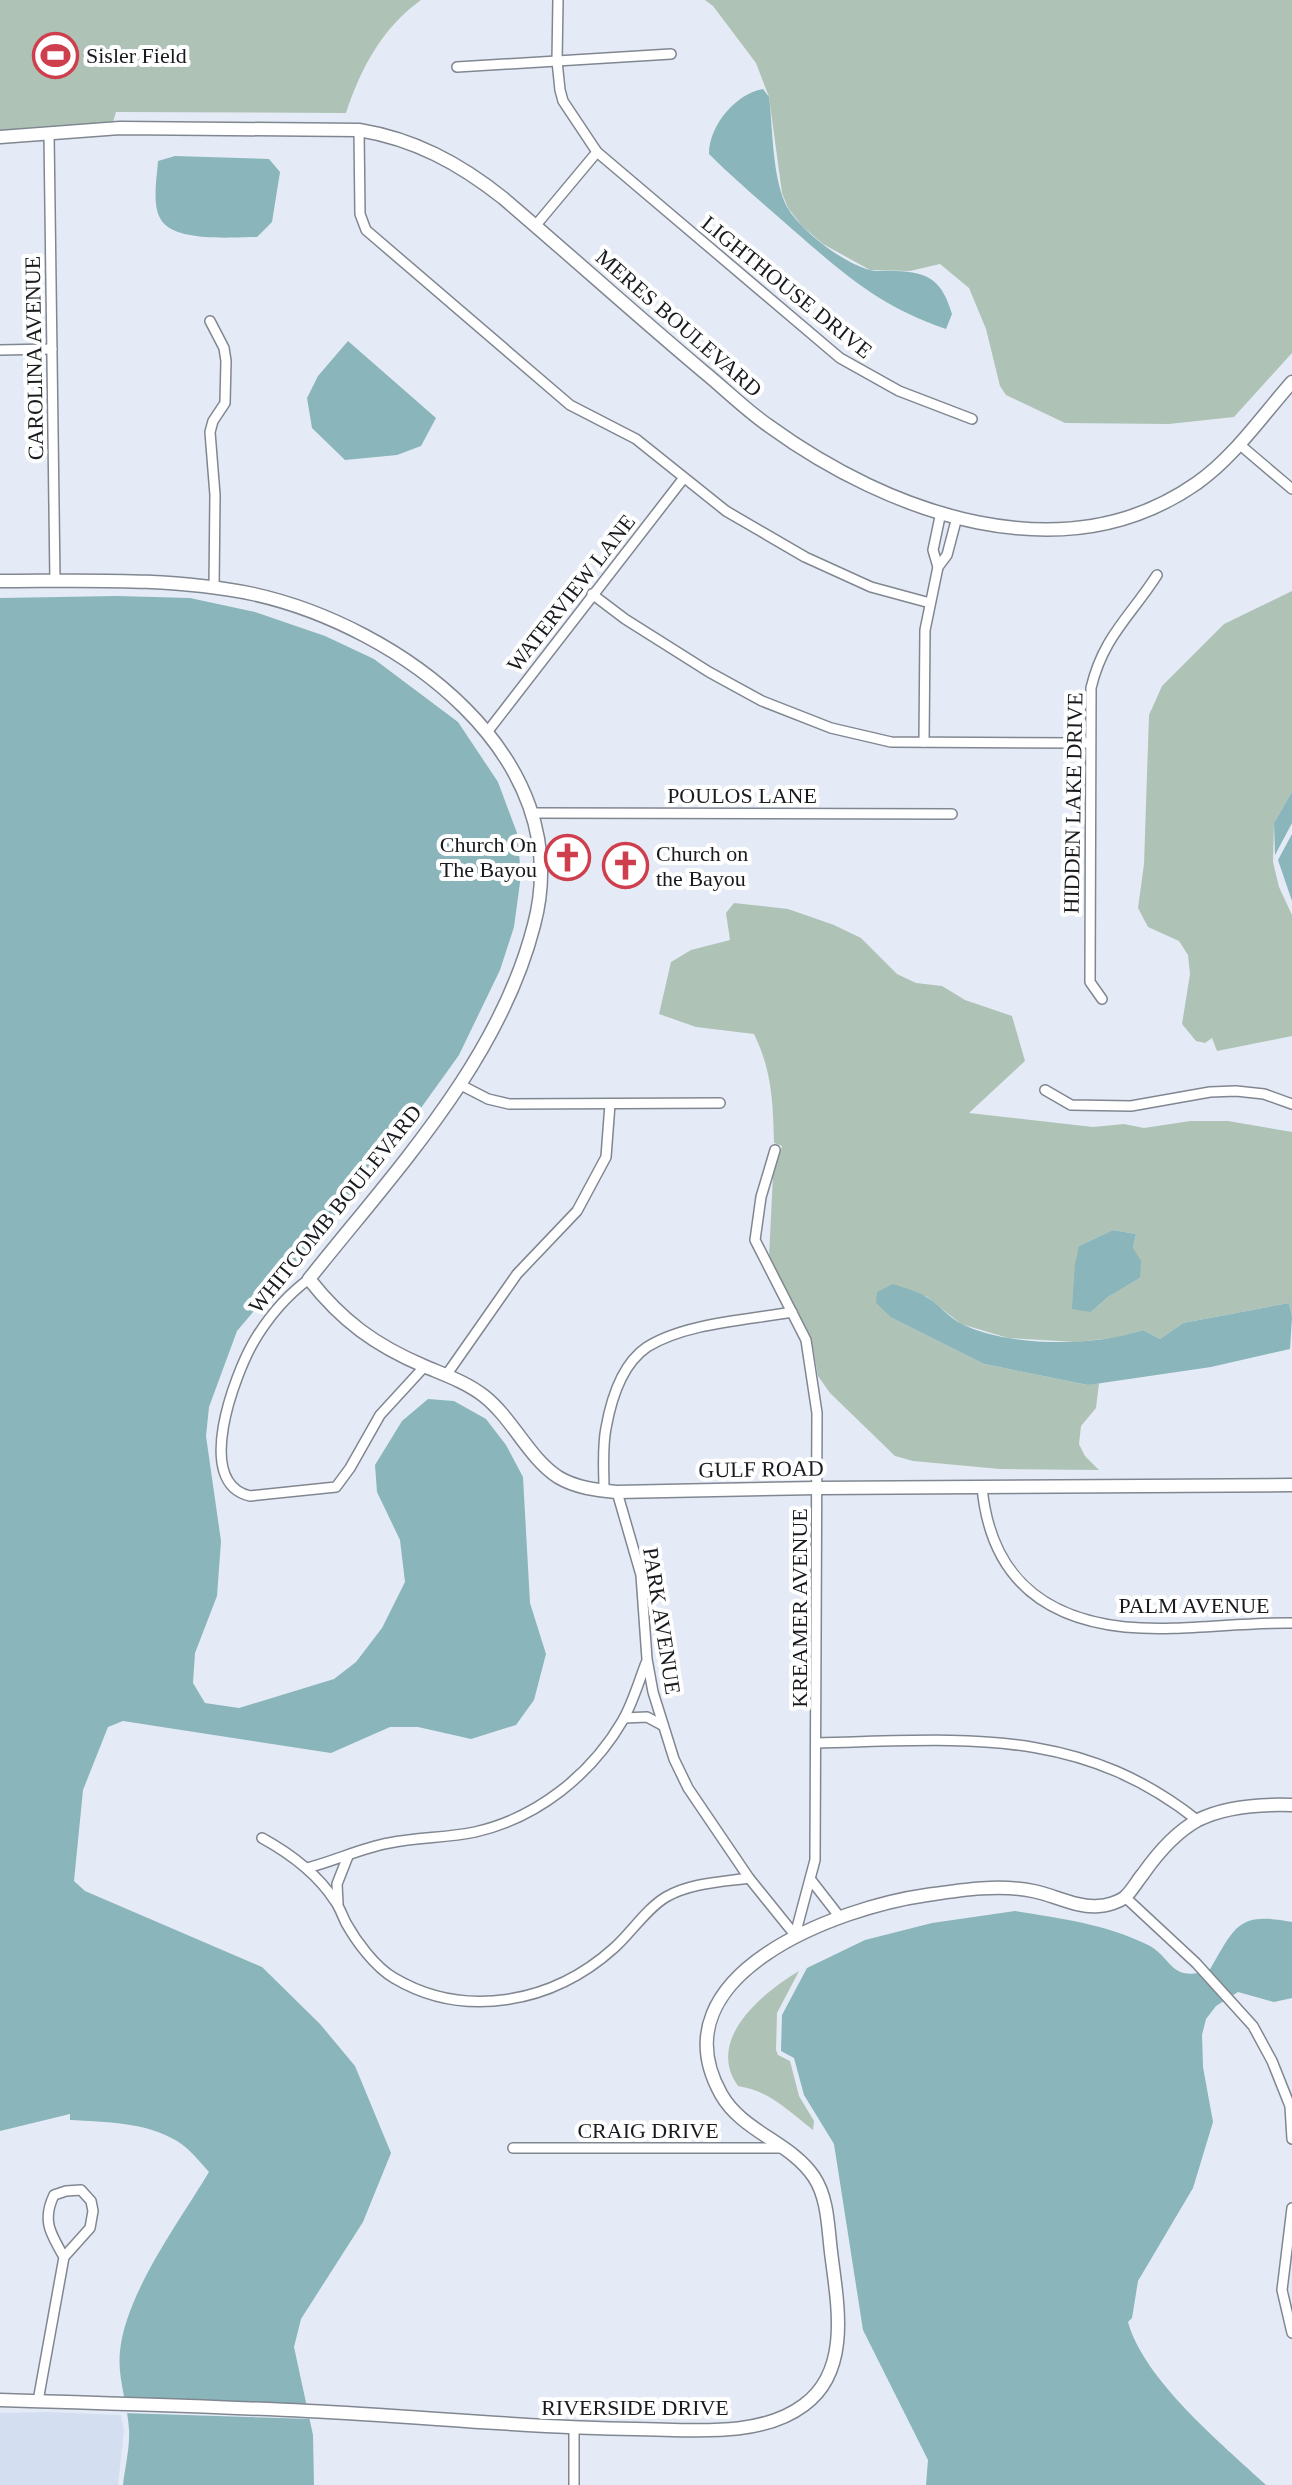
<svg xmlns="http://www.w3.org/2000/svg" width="1292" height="2485" font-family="'Times New Roman',serif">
<rect width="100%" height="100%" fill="#e4ebf6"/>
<polygon fill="#d3dff0" points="48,2412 121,2415 124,2430 118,2485 0,2485 0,2413"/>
<g fill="#aec3b5" fill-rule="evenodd">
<path d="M0,0H421C382,28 361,68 346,113L116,112L113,122L0,131Z"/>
<polygon points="705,0 1292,0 1292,353 1234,417 1169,424 1065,423 1006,395 1000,386 986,329 969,288 940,264 910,271 870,270 823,244 802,226 788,208 782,193 769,97 756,63 713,6"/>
<polygon points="1292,591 1292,792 1274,823 1273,862 1279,887 1292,915 1292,1036 1217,1051 1212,1038 1205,1043 1196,1041 1182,1024 1190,974 1188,955 1179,941 1148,927 1138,908 1144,864 1149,715 1162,686 1224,624"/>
<path d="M734,903L788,909L834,925L861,938L897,974L916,983L942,986L965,1000L1012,1016L1025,1061L969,1113L1093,1127L1124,1124L1144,1128L1190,1121H1228L1292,1132V1317L1289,1303L1183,1323L1160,1339L1143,1330L1123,1337L1075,1342L1008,1338L961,1324L926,1296L892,1318L984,1364L1088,1385L1099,1383L1096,1408L1081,1426L1079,1444L1085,1456L1099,1470L1000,1469L913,1461L895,1456L830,1393L818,1376L811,1337L769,1257L773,1175L782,1146L774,1143C773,1102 772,1071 754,1034L696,1027L659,1014L671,962L691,950L730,940L726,913ZM1113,1230L1136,1234L1133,1248L1140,1278L1108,1297L1091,1312L1079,1246Z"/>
<path d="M799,1971L777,2013L776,2050L778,2055L790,2061L799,2096L814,2121L813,2130C788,2111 770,2091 738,2086C705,2040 762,1993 799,1971Z"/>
</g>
<g fill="#89b5bb">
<path d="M763,89L769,97C773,129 772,178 787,207C801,231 843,263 870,270C877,272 887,270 895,271C930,272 942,281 952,314L946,329C879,306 844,274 792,229C764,204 736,181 709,154C709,126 735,94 763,89Z"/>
<path d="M175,156L269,159L280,172L272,222L257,237C233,237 172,243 160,218C152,203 157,177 158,161Z"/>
<polygon points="348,341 436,418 421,446 397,455 345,460 312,428 307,398 318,376"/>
<path d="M117,596L190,598L255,612L325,636L374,659L458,722L498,782L517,833L521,875L514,927L500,970L459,1055L360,1193L282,1278L237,1331L209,1407L206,1436L221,1541L217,1596L195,1653L193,1683L205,1703L239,1708L334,1679L356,1662L382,1628L405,1582L400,1540L377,1492L375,1465L402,1421L428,1399L454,1401L486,1419L506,1445L523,1477L530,1603L546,1654L534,1700L516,1725L471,1739L418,1727H390L331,1753L123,1721L108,1727L83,1790L74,1881L85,1891L262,1967L320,2024L355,2066L391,2153L363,2222L301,2319L294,2347L313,2435L314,2485H123C125,2467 130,2448 129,2430C128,2404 117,2378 120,2351C126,2293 179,2222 209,2172C199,2161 189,2148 177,2141C146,2122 105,2122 70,2120V2114L0,2131V598Z"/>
<polygon points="1292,792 1292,823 1275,855 1274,823"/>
<polygon points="1292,834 1292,901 1278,860"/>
<polygon points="1113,1230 1136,1234 1133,1248 1141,1261 1140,1278 1108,1297 1091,1312 1072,1309 1075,1264 1079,1246"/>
<path d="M893,1284C904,1288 918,1291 928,1298C940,1305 949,1318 962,1324C1007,1347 1096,1347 1143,1330L1160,1339L1183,1323L1289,1303L1292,1317L1290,1349L1211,1367L1088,1385L984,1364L892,1318L876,1303L877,1292Z"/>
<path d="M1015,1911C1059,1918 1105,1924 1146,1944C1174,1957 1167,1982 1209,1971C1235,1928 1236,1911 1292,1922V1998L1274,2002L1238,1992L1216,2006L1206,2019L1202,2035L1203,2067L1213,2122L1193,2188L1138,2281L1132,2318L1128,2322C1144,2380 1222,2444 1266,2485H926L928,2460L863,2330L834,2144L804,2095L794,2058L781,2051L782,2015L807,1968L865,1940L932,1923Z"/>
</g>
<polygon fill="#e4ebf6" points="119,2398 310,2405 310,2419 122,2413"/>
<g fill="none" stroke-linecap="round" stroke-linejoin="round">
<defs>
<g id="street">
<polyline points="558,0 557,61 560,90 563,101 597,152 840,358 899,391 972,419"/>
<polyline points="457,67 671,54"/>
<polyline points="359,130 360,214 366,230 570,405 636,439 726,511 805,557 871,587 930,603"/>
<polyline points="49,134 55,581"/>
<polyline points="536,225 597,152"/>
<polyline points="210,321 224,348 226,361 225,403 213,421 210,432 215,495 214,587"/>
<polyline points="0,350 52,349"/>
<polyline points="1239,444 1292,489"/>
<polyline points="941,512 933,550 938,567 947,555 957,517"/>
<polyline points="592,594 625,619 709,672 762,701 831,728 891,742 1089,743"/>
<polyline points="488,731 683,479"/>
<polyline points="924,742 925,630 938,567"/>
<polyline points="531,813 952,814"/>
<path d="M1102,999L1090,982L1091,688C1103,637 1130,617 1157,575"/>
<polyline points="459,1084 488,1099 509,1104 720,1103"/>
<polyline points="1045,1090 1071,1105 1131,1106 1210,1092 1236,1091 1264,1094 1292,1104"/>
<polyline points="775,1150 761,1197 755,1240 806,1340 817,1413 815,1860 795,1935"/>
<path d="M309,1279C286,1296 267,1319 253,1343C235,1375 193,1483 250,1496L336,1487L350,1468L380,1415L425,1366"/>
<polyline points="447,1374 517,1274 577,1211 606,1157 610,1104"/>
<path d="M982,1487C990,1573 1039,1618 1125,1627C1180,1632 1237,1622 1292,1623"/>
<path d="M604,1491C604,1470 602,1448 606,1428C611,1400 622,1364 647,1347C685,1323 748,1320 792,1312"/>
<polyline points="617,1492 641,1575 647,1659 653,1692 674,1759 688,1788 749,1878 795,1935"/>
<polyline points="624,1718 647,1717 662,1725"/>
<path d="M816,1743C960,1740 1077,1725 1197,1820"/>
<path d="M262,1838C291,1854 317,1873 335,1901C340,1908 342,1915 346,1923C356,1941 375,1967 394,1978C465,2020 553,2003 614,1948C631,1933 646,1909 666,1897C690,1883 721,1882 749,1878"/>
<path d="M307,1868C335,1861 361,1848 389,1843C418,1837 447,1838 475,1832C537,1818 591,1775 623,1720C633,1702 639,1681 646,1663"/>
<polyline points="811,1880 839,1916"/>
<polyline points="1125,1897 1196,1963 1253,2026 1272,2061 1290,2106 1292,2139"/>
<polyline points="338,1903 337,1884 348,1856"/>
<polyline points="513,2148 782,2148"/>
<polyline points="1292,2208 1282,2290 1292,2333"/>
<path d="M38,2401L64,2257L90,2228L93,2211L91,2201L81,2190L66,2191L54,2195C42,2220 50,2233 64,2257"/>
<polyline points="574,2485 574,2428"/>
</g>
<g id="secondary">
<path d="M0,137L120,128L359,130C414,139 459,163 503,198C570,255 636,315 704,372C726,390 746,410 769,426C889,513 1063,577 1197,483C1234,457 1262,416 1292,382"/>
<path d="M0,581C84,581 170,577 253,594C398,626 579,756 534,925C499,1062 394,1172 309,1279C342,1321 375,1345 424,1366C445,1375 466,1382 484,1396C513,1419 528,1457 558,1477C576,1488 597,1490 617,1492L817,1488L1292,1485"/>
<path d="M0,2400C103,2403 206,2406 308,2411C418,2416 526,2428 635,2429C688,2429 759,2439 804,2405C852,2370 837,2302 831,2252C828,2228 828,2198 814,2177C791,2142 742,2132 721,2094C654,1974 840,1907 927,1895C961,1890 999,1884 1033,1891C1054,1895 1077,1908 1098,1906C1106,1906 1119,1902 1125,1897C1132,1891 1137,1881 1143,1874C1157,1854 1176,1832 1198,1820C1226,1806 1261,1804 1292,1805"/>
</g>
</defs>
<use href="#street" stroke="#818791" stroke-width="12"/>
<use href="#secondary" stroke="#818791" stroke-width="15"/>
<use href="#street" stroke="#fff" stroke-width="9"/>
<use href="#secondary" stroke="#fff" stroke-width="12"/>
</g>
<defs>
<symbol id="stadium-ring" viewBox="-11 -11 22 22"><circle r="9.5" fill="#fff" stroke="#ce3e4d" stroke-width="1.5"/><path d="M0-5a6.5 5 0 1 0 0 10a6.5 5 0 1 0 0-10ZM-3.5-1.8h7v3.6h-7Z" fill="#ce3e4d"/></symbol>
<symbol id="church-ring" viewBox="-11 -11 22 22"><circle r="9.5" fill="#fff" stroke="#ce3e4d" stroke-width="1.5"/><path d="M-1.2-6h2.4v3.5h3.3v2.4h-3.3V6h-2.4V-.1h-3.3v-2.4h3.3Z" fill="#ce3e4d"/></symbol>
</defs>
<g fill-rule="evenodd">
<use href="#stadium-ring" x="30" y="30" width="51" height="51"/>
<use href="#church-ring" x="542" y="832" width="51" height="51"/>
<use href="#church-ring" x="600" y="840" width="51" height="51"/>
</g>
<g text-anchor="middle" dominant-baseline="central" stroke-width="8" stroke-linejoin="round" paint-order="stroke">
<g font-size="22" fill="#181a1e" stroke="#fff" text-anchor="start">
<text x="86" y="55">Sisler Field</text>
<text x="537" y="844" text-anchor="end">Church On<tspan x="537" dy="25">The Bayou</tspan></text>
<text x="656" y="853">Church on<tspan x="656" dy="25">the Bayou</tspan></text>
</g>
<g font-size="22" fill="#181a1e" stroke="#fff">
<text transform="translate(787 287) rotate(39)">LIGHTHOUSE DRIVE</text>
<text transform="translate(679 323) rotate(41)">MERES BOULEVARD</text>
<text transform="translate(34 358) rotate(-91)">CAROLINA AVENUE</text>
<text transform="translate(571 593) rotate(-52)">WATERVIEW LANE</text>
<text x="742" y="795">POULOS LANE</text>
<text transform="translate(1073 803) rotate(-89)">HIDDEN LAKE DRIVE</text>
<text transform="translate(335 1209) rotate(-51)">WHITCOMB BOULEVARD</text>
<text transform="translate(761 1469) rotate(-1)">GULF ROAD</text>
<text x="1194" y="1605">PALM AVENUE</text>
<text transform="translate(799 1608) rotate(-90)">KREAMER AVENUE</text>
<text transform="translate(662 1621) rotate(81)">PARK AVENUE</text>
<text x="648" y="2130">CRAIG DRIVE</text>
<text x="635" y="2407">RIVERSIDE DRIVE</text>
</g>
</g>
</svg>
